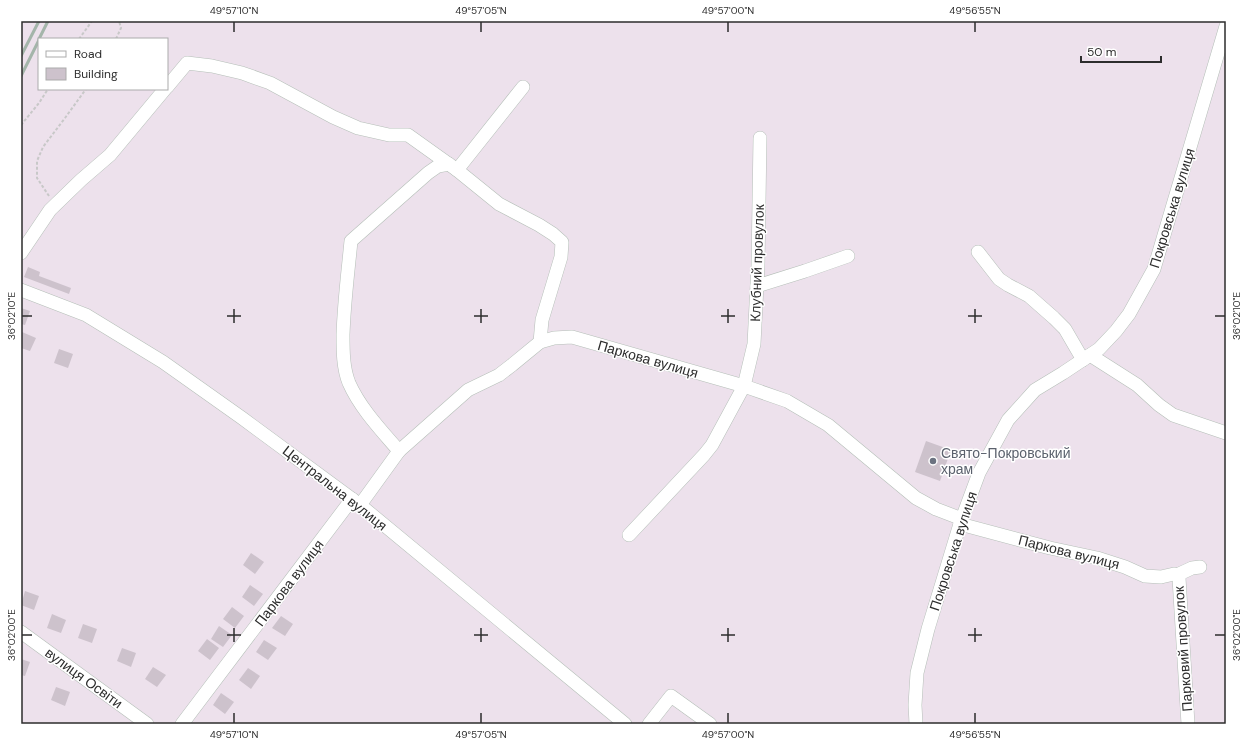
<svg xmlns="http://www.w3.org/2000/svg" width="1247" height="745" font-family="'DM Sans',sans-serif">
<rect width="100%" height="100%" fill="#ede1ec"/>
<g fill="#cdc2cc">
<polygon points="28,267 40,272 39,276 71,288 69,294 24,277"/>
<polygon points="21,308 30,311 25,325 21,324"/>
<polygon points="22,332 36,338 30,351 21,348"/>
<polygon points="59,349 73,354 68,368 54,363"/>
<polygon points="926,441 951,450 940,481 915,472"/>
<polygon points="251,553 264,562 255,574 243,565"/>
<polygon points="250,585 263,594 254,606 242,597"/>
<polygon points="25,591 39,596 34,610 21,605"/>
<polygon points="232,607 244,616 235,628 223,619"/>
<polygon points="52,614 66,620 61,633 47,628"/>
<polygon points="281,616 293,624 285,636 272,628"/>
<polygon points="83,624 97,629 92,643 78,638"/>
<polygon points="219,626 232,635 223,647 211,639"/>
<polygon points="207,639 219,648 210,660 198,651"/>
<polygon points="264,640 277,648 268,660 256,652"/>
<polygon points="122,648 136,653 131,667 117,661"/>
<polygon points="21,659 30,662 25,676 21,675"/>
<polygon points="153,667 166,675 157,687 145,679"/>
<polygon points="248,668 260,676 251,689 239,680"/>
<polygon points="56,687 70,692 65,706 51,700"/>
<polygon points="221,693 234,702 225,714 213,705"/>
</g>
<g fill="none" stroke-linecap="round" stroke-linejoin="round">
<defs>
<g id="minor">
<polyline points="167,87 187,63 212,66 242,73 270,83 333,117 358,128 389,135 408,135 457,170 499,204 539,225 553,234 562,242 561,257 542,320 540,342"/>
<polyline points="457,170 523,87"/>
<polyline points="978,252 999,279 1008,285 1029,296 1054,318 1065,329 1083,360"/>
<polyline points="21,253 50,210 81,180 110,155 165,89"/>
<polyline points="757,286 805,271 848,256"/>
<polyline points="21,290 86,315 163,362 242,418 360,505 625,724"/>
<polyline points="1090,355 1137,385 1159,405 1173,415 1226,433"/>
<path d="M399,451C381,430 360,408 349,383C343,368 343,351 343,335C344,303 348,272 351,241L428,173L438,166L449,164"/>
<polyline points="360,505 399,451 468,390 499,375 512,365 540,342 554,338 572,337 744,386 787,401 828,425 916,498 936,509 962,519"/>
<polyline points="960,524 1050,548 1097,558 1125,567 1145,576 1161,577 1174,574 1177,575"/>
<polyline points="629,535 704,455 712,445 744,386 754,344 758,265 760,138"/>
<polyline points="1177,575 1179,578 1188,724"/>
<polyline points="1177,575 1192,568 1200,567"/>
<polyline points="21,632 147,724"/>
<polyline points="182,724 352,499"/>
<polyline points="649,724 671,696 710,724"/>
<polyline points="916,724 915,705 917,673 928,629 960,524 979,473 1008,420 1035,390 1063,373 1099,349 1116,331 1129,314 1154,269 1226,26"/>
</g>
</defs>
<use href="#minor" stroke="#b5bfb8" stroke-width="14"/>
<g stroke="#c8c8c8" stroke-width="2" stroke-dasharray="3 2" stroke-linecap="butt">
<polyline points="79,39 92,21"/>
<polyline points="116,39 121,28 119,21"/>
<polyline points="21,125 39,103 48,89"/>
<polyline points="49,196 37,178 37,161 43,147 65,118 86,89"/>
</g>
<use href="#minor" stroke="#fff" stroke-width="13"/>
<g stroke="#a4b5aa" stroke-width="3">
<polyline points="39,39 48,21"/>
<polyline points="21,56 39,21"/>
<polyline points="21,76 39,40"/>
</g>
</g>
<path fill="none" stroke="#2d2d2d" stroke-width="1.5" d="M234,22V32M481,22V32M728,22V32M975,22V32M234,309V323M481,309V323M728,309V323M975,309V323M22,316H32M227,316H241M474,316H488M721,316H735M968,316H982M1215,316H1225M234,628V642M481,628V642M728,628V642M975,628V642M22,635H32M227,635H241M474,635H488M721,635H735M968,635H982M1215,635H1225M234,713V723M481,713V723M728,713V723M975,713V723"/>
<circle fill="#6b7280" stroke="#fff" stroke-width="1.5" cx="933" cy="461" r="4"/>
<g text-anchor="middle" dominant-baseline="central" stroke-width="3" stroke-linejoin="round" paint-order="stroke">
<g font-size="14" fill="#2d2d2d" stroke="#fff">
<text transform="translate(1172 208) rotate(-73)">Покровська вулиця</text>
<text transform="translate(757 263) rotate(-88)">Клубний провулок</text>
<text transform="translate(648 359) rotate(16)">Паркова вулиця</text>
<text transform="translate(335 488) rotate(38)">Центральна вулиця</text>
<text transform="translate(953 551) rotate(-72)">Покровська вулиця</text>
<text transform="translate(1069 552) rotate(14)">Паркова вулиця</text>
<text transform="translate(289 583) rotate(-53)">Паркова вулиця</text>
<text transform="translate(1183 649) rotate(-94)">Парковий провулок</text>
<text transform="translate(84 678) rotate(36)">вулиця Освіти</text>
</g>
<g font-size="14" fill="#5b616d" stroke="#fff" text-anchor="start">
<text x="941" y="453">Свято-Покровський<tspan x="941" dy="16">храм</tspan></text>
</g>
</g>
<rect width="1247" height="745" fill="none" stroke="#ffffff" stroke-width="44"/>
<rect x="38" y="38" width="130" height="52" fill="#ffffff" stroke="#ababab"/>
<rect x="46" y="51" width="20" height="6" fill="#ffffff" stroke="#ababab"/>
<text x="74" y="58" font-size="12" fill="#2d2d2d">Road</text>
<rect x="46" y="68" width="20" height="12" fill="#cdc2cc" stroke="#ababab"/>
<text x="74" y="78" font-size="12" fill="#2d2d2d">Building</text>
<path d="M1081 56v6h80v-6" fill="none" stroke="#2d2d2d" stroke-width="2"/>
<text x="1087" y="56" font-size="12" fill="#2d2d2d" stroke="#ffffff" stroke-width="3" paint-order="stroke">50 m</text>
<rect x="22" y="22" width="1203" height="701" fill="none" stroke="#2d2d2d" stroke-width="1.5"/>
<g font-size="10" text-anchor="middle" fill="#2d2d2d">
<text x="234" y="14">49°57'10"N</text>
<text x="481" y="14">49°57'05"N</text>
<text x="728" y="14">49°57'00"N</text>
<text x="975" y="14">49°56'55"N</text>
<text transform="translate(1236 316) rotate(-90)" y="4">36°02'10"E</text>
<text transform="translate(11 316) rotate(-90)" y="4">36°02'10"E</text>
<text transform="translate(1236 635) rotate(-90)" y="4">36°02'00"E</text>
<text transform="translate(11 635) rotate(-90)" y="4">36°02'00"E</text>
<text x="234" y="738">49°57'10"N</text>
<text x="481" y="738">49°57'05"N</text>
<text x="728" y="738">49°57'00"N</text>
<text x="975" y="738">49°56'55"N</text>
</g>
</svg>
